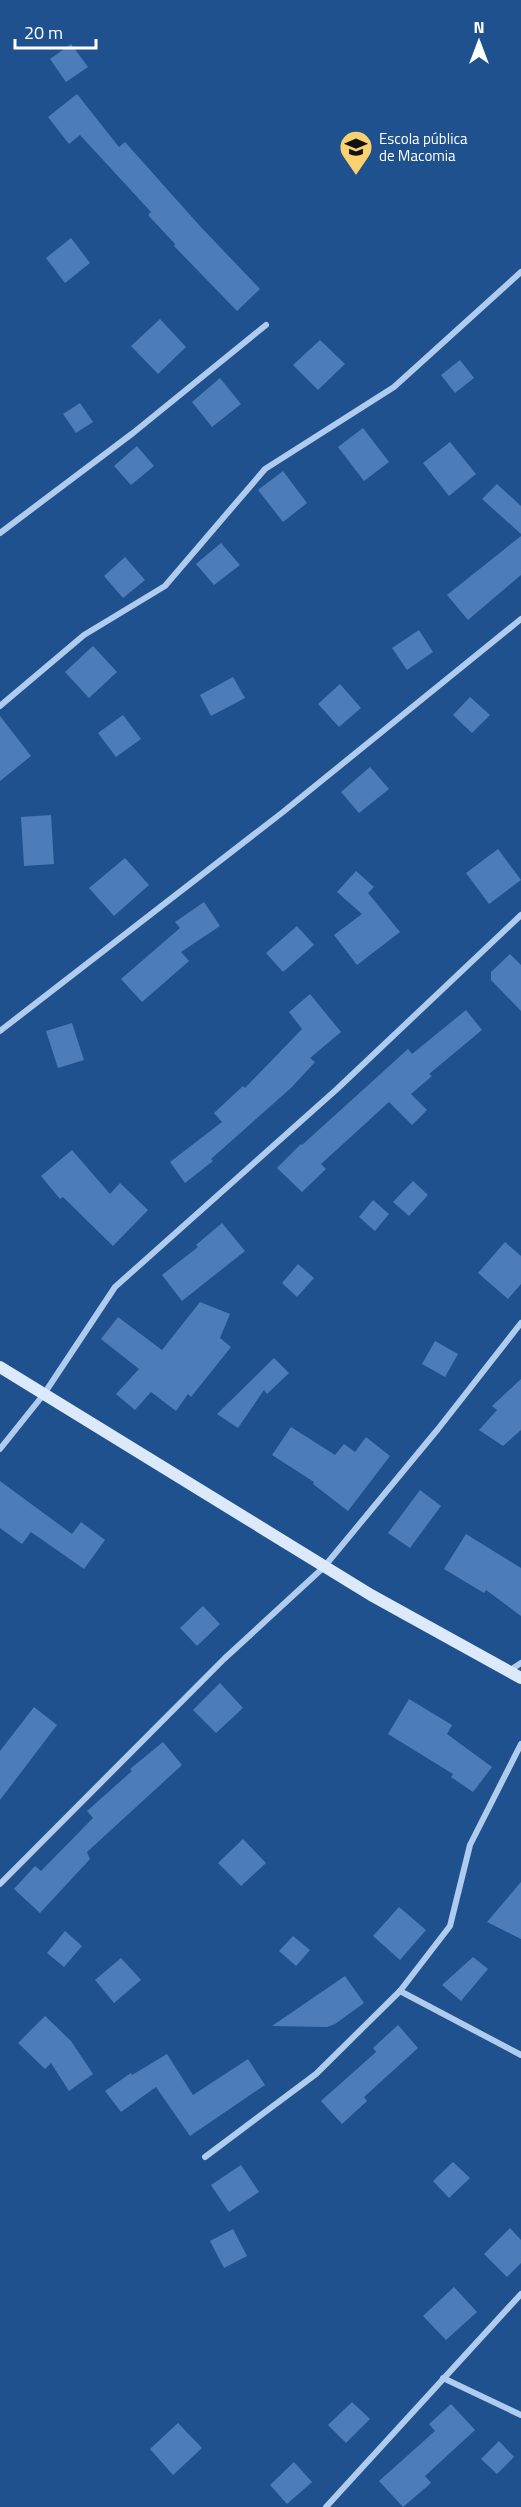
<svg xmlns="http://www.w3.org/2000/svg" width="521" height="2507" font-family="'Titillium Web',sans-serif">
<rect width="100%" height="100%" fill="#1f518f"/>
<g fill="#4c7db8">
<polygon points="71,44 88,67 66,82 50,59"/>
<polygon points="77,94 119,147 125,142 199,225 260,289 237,311 174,246 175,244 148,215 151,212 80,135 69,144 48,117"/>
<polygon points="71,238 90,263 65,283 46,258"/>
<polygon points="160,319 186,347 158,374 131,346"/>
<polygon points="320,340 345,364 318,390 293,365"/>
<polygon points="460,360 474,378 455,393 441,375"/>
<polygon points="220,378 241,404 212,427 192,402"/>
<polygon points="80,403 93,422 76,433 63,414"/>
<polygon points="363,428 389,462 364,481 338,447"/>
<polygon points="450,442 476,474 449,496 423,463"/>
<polygon points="137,446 154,466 131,485 114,466"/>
<polygon points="283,471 307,503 283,522 258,490"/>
<polygon points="497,484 521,506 521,534 482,499"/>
<polygon points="521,536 521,575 468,620 447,595"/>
<polygon points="221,543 240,565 214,585 196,564"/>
<polygon points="125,557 145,580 123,598 104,576"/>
<polygon points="419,630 433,652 407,670 392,648"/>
<polygon points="93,646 117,672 89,698 65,672"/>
<polygon points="233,677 245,698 211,716 200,695"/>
<polygon points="340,684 361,708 339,727 318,704"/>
<polygon points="470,697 490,715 472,733 453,715"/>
<polygon points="123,715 141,739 116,757 98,733"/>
<polygon points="0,716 31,756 0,781"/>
<polygon points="370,767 389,789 359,813 341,792"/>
<polygon points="51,815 54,864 24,866 21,817"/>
<polygon points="498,849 521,880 489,904 466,873"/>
<polygon points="125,858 149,885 114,916 89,888"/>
<polygon points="356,871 374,887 368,893 400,932 357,965 334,935 362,914 337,892"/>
<polygon points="204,902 220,926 181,952 189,961 142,1002 121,979 180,928 175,922"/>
<polygon points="297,926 314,945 283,972 266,953"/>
<polygon points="510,954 521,965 521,1011 491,980 491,972"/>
<polygon points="310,994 341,1032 310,1058 315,1062 291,1088 211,1159 213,1161 185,1183 170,1162 222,1122 214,1113 243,1086 245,1088 302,1029 289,1012"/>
<polygon points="466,1010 482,1030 429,1074 432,1076 411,1094 427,1110 412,1125 389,1102 321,1164 326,1169 302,1192 277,1168 301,1144 302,1145 408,1049 412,1054"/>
<polygon points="72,1023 84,1060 58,1068 46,1031"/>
<polygon points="72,1150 110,1194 120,1183 148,1210 113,1246 63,1197 60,1199 41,1176"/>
<polygon points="413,1181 428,1195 409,1216 393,1202"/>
<polygon points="373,1200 389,1214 375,1231 359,1217"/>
<polygon points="222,1223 245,1251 182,1301 162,1275 198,1247 196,1245"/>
<polygon points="505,1242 521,1256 521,1284 508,1299 478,1273"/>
<polygon points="298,1264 314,1278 297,1297 282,1283"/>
<polygon points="200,1302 230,1314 220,1338 231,1347 191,1397 188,1394 176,1411 151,1392 135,1410 116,1394 139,1369 101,1339 118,1317 162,1350"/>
<polygon points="435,1341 458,1354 445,1377 422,1364"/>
<polygon points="274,1358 289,1373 267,1394 264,1390 238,1428 217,1414"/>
<polygon points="521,1379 521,1430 503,1446 479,1430 497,1410 492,1406"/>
<polygon points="291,1427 335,1455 344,1444 355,1452 366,1437 390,1456 348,1511 313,1484 314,1482 272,1455"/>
<polygon points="0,1481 72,1534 81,1522 105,1540 84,1569 31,1532 22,1544 0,1528"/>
<polygon points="420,1490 441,1506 410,1548 388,1533"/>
<polygon points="466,1534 521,1568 521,1616 486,1590 484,1593 444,1569"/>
<polygon points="203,1606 220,1624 197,1646 180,1628"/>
<polygon points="220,1683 243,1708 216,1733 193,1710"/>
<polygon points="409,1699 452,1725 447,1734 492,1767 473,1792 451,1777 453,1774 388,1734"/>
<polygon points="34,1707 57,1725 0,1800 0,1751"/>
<polygon points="163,1742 182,1765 87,1852 90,1859 40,1913 14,1889 35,1866 41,1871 93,1818 87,1811 132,1771 130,1769"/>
<polygon points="243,1839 266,1863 241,1886 218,1863"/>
<polygon points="521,1882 521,1939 487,1922"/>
<polygon points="399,1907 426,1930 400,1960 373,1936"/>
<polygon points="65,1931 82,1946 64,1967 47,1953"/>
<polygon points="293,1936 310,1950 296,1966 279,1951"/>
<polygon points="473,1957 488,1969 461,2001 442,1985"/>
<polygon points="121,1958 141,1980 114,2003 95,1980"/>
<polygon points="345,1976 364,2003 335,2024 327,2027 272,2026"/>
<polygon points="45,2016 71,2041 93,2074 69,2091 51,2063 45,2069 18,2043"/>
<polygon points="398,2025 418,2048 364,2097 367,2101 342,2124 321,2101 376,2052 373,2048"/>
<polygon points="167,2054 193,2095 248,2059 265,2085 190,2136 156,2087 121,2112 105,2091 131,2073 132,2075"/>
<polygon points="453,2162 470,2178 449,2198 433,2181"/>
<polygon points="241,2165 259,2192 229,2212 211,2185"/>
<polygon points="510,2228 521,2240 521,2263 507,2277 484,2254"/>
<polygon points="233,2229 247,2256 224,2268 210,2241"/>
<polygon points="454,2287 477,2312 446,2340 423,2316"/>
<polygon points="352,2402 370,2419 346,2443 328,2425"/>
<polygon points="451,2404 475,2430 425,2476 431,2483 403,2507 379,2481 435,2431 429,2424"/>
<polygon points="178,2423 202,2448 173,2475 150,2449"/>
<polygon points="499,2441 514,2457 497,2474 481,2459"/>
<polygon points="294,2462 312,2482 287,2504 270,2485"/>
</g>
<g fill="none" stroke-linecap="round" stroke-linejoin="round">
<g stroke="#afcbed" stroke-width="6">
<polyline points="0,533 133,433 266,325"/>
<polyline points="0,706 84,635 165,586 265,469 394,387 521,272"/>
<polyline points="0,1031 283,812 521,619"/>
<polyline points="0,1449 44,1394 115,1287 337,1089 521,915"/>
<polyline points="509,1671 521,1663"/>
<polyline points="0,1884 224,1659 324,1567 438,1429 521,1323"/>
<polyline points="400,1991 521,2055"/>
<polyline points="205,2157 316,2074 400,1991 450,1926 470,1845 521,1744"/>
<polyline points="443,2378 521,2415"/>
<polyline points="326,2507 521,2294"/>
</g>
<polyline stroke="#dbe9fa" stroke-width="12" points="0,1367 371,1595 521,1678"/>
</g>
<defs>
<symbol id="school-pin" viewBox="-11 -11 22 30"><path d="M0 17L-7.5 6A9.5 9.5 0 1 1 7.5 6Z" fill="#fad16f" stroke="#1f518f"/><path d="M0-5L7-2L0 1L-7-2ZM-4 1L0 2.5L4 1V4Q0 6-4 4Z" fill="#111"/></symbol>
</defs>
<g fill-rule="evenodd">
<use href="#school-pin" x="337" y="128" width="38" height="52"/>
</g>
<g text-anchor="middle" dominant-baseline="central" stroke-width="4.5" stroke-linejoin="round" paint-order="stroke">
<g font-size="15" fill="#fff" stroke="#1f518f" text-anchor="start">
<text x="379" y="138">Escola pública<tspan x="379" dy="17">de Macomia</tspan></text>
</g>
</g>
<g transform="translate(479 42)" stroke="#1f518f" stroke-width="4.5" paint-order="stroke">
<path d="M0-4.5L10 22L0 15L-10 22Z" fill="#ffffff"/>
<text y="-9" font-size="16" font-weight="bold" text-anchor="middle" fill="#ffffff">N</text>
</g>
<path d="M15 39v9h81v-9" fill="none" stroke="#ffffff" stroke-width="3"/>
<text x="24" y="39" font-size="18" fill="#ffffff" stroke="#1f518f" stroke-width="4.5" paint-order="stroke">20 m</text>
</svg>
